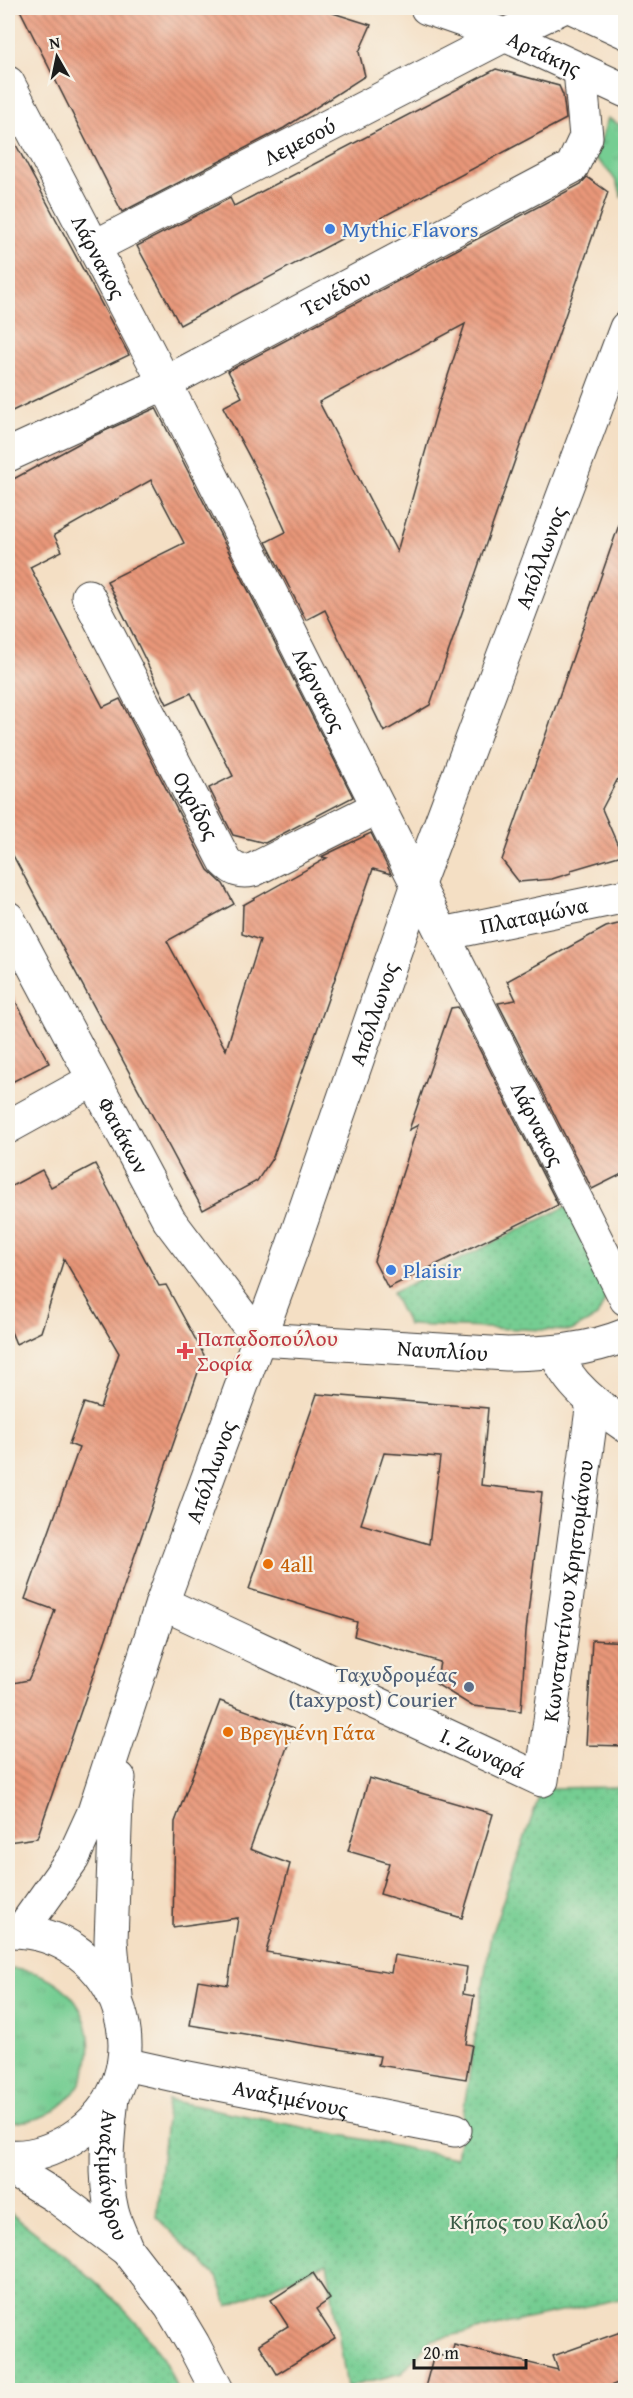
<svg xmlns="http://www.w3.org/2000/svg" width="633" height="2398" font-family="'Gentium Book Plus',serif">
<defs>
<pattern id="grass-tufts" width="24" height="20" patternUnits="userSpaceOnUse" patternTransform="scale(1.5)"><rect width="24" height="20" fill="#75cd92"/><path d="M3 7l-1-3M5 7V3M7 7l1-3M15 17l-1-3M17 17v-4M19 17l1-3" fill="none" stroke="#65af7d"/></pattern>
<pattern id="park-dots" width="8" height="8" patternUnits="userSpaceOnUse" patternTransform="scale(1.5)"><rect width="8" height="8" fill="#75cd92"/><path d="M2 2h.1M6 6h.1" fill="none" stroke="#65af7d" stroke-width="1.8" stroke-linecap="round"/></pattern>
<pattern id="building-back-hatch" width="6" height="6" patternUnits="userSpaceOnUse" patternTransform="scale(1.5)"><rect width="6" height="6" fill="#e99779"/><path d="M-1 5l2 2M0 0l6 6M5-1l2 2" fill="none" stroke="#bc7a62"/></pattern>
</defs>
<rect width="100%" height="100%" fill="#f7f3e8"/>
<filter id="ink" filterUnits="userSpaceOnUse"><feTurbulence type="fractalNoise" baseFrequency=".0167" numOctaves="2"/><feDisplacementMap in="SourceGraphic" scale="12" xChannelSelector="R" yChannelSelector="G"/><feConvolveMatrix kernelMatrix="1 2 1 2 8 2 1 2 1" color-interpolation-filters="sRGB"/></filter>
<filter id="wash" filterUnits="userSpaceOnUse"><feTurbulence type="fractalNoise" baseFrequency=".008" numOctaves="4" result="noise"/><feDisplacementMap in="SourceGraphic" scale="24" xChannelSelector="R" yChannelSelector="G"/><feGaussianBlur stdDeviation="1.35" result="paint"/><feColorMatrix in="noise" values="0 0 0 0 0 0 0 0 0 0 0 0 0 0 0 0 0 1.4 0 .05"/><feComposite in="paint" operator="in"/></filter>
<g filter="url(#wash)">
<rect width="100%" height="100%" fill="#f4dfc4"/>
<g fill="url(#grass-tufts)" stroke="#487457" stroke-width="1.5">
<path d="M608,118L625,128V186L621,198C621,182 607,169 595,158Z"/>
<path d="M8,1969C98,1969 121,2085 39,2118C31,2121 20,2121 12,2123L8,2122Z"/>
</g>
<g fill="url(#park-dots)" stroke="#487457" stroke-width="1.5">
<polygon points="567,1206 607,1296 597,1317 571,1331 408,1325 392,1293"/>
<polygon points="625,1787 625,2298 431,2340 402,2373 347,2387 327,2263 228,2306 217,2277 156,2217 168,2100 456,2158 491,1935 542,1788"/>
<path d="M8,2211C63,2255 156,2321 177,2390H8Z"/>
</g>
<g id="blocks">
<g fill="url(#building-back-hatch)" fill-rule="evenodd">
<polygon points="19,8 317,8 371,25 359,52 365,76 284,128 122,212"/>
<polygon points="496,69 559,86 563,95 566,119 180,325 137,246 230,198 234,206"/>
<polygon points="8,130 129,355 8,413"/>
<path d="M587,177L608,192L430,705L384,732L325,610L306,620L266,542L286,532L267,490L223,407L242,397L228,371L581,184ZM465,324L439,403L397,552L319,402Z"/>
<polygon points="156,408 353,797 265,843 233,835 209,788 233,776 191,693 167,704 107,581 184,543 151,480 54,535 62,551 30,567 103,707 120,699 208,870 223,884 234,904 167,941 226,1050 260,940 242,934 243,905 327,858 321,857 371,833 391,874 373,869 273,1157 257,1181 203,1210 8,846 8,482 89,438"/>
<polygon points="621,519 626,519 626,763 602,809 622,855 571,870 571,873 552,879 519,882 502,860"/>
<polygon points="626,922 626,1172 592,1189 498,1003 516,1000 507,981 606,927"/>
<polygon points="8,987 49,1063 8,1084"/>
<polygon points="458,1007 558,1205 388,1288 374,1261 418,1125 409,1130 451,1008"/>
<polygon points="95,1164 159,1286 166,1285 204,1355 37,1838 8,1842 8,1684 28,1680 38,1659 55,1610 25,1599 79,1448 69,1444 84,1403 100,1408 119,1353 64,1259 41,1332 16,1344 8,1324 8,1188 42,1170 51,1187"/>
<path d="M317,1394L488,1408L481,1485L542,1492L526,1631L521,1711L472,1706L436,1684L440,1662L354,1636L357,1622L249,1589ZM384,1453L440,1457L429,1544L361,1524Z"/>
<polygon points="592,1640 626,1642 626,1746 586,1745"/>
<polygon points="220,1701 294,1728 250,1849 290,1864 266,1952 391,1973 394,1955 467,1967 463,1994 474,1996 466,2044 472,2045 466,2079 378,2065 380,2056 190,2025 198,1980 228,1985 238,1918 173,1927 175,1822"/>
<polygon points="369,1778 493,1814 462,1918 380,1894 389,1863 348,1851"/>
<polygon points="313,2273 330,2299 316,2309 335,2338 277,2374 259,2344 288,2326 271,2300"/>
<polygon points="626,2330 626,2380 597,2391 424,2391 434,2354 451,2358 454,2345 558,2370 553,2356"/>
</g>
</g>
</g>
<g filter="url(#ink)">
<use href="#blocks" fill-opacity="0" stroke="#3c3935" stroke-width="1.5"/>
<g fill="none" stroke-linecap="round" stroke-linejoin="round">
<defs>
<g id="street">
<path id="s1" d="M8,83L165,383L626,1299"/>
<path id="s2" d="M94,247L505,35"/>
<path id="s3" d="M8,455L165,383L572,167L586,137L580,70"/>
<path id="s4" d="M88,596L225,861C234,870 240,873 253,870L378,807"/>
<path id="s5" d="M8,918L169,1220L259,1339"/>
<path id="s6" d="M443,934L626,896"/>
<polyline points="8,1127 93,1080"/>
<path d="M556,1352C567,1385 599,1407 626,1426"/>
<path id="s7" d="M162,1603L542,1780L593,1402"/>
<path id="s8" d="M124,2064L183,2077L455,2130"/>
</g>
<g id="secondary">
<path id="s9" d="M427,8L505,35L626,91"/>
<polyline points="574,8 626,32"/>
<polyline points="505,35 561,8"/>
<path id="s10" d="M259,1339L507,1354C548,1353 587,1351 626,1335"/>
<path d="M8,1931C122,1929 170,2076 72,2138C53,2150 30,2158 8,2156"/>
<path id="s11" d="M21,1931L73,1858L94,1812L162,1603L291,1251L418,884L626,328"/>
<polyline points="116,1996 111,1941 116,1801 119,1778"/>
<path id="s12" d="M112,2098C108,2134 103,2175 112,2211C115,2224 122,2237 127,2250"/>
<polyline points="8,2167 55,2196 127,2250 171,2307 193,2344 217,2390"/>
</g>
</defs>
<use href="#street" stroke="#3c3935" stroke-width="35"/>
<use href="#secondary" stroke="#3c3935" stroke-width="35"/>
<use href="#street" stroke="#fff" stroke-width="33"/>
<use href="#secondary" stroke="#fff" stroke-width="33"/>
</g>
</g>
<g fill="#3f7fe0" stroke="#f7f3e8" stroke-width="2">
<circle cx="330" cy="229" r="6"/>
<circle cx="391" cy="1270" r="6"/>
</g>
<path fill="#e0444e" stroke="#f7f3e8" stroke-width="2" d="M182 1342h6v6h6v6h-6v6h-6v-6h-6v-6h6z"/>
<g fill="#e8710a" stroke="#f7f3e8" stroke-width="2">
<circle cx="268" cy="1564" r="6"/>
<circle cx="228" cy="1732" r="6"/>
</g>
<circle fill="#5c6f8a" stroke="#f7f3e8" stroke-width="2" cx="469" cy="1687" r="6"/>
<g text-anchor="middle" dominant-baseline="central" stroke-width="4.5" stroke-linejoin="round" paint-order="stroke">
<g font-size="22" fill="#1c1c1c" stroke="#f7f3e8">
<text stroke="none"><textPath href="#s9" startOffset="126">Αρτάκης</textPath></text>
<text stroke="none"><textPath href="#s2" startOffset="231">Λεμεσού</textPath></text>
<text stroke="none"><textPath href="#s1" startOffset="196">Λάρνακος</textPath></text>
<text stroke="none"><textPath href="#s3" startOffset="366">Τενέδου</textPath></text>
<text stroke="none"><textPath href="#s11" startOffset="1472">Απόλλωνος</textPath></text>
<text stroke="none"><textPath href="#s1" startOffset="682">Λάρνακος</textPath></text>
<text stroke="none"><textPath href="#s4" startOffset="236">Οχρίδος</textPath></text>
<text stroke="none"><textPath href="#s6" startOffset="93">Πλαταμώνα</textPath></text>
<text stroke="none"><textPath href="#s11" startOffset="986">Απόλλωνος</textPath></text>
<text stroke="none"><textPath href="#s1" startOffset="1168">Λάρνακος</textPath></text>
<text stroke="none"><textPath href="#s5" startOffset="246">Φαιάκων</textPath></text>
<text stroke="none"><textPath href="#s10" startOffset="184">Ναυπλίου</textPath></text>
<text stroke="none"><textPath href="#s11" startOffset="500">Απόλλωνος</textPath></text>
<text stroke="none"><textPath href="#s7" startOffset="610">Κωνσταντίνου Χρηστομάνου</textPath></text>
<text stroke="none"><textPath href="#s7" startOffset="354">Ι. Ζωναρά</textPath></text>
<text stroke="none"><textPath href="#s8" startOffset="170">Αναξιμένους</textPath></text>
<text stroke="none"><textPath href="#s12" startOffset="78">Αναξιμάνδρου</textPath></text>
</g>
<g font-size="22" fill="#366cbe" stroke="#f7f3e8" text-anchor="start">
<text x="342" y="229">Mythic Flavors</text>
<text x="403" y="1270">Plaisir</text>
</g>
<g font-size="22" fill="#be3a42" stroke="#f7f3e8" text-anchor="start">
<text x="197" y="1338">Παπαδοπούλου<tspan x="197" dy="25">Σοφία</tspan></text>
</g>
<g font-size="22" fill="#c56008" stroke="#f7f3e8" text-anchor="start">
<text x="280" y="1564">4all</text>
<text x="240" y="1732">Βρεγμένη Γάτα</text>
</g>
<g font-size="22" fill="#4e5e75" stroke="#f7f3e8" text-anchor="end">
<text x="457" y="1674">Ταχυδρομέας<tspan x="457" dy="25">(taxypost) Courier</tspan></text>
</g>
<g font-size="22" fill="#3b5a45" stroke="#f7f3e8">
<text x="529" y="2221">Κήπος του Καλού</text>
</g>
</g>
<rect width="633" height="2398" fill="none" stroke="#f7f3e8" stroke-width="30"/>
<g transform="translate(57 57) rotate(351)" stroke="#f7f3e8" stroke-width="4.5" paint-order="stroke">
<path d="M0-4.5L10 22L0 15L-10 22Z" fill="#1c1c1c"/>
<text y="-9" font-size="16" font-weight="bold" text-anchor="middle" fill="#1c1c1c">N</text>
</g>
<path d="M414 2359v9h112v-9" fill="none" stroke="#1c1c1c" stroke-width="3"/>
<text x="423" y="2359" font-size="18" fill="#1c1c1c" stroke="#f7f3e8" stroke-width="4.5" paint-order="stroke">20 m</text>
</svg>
